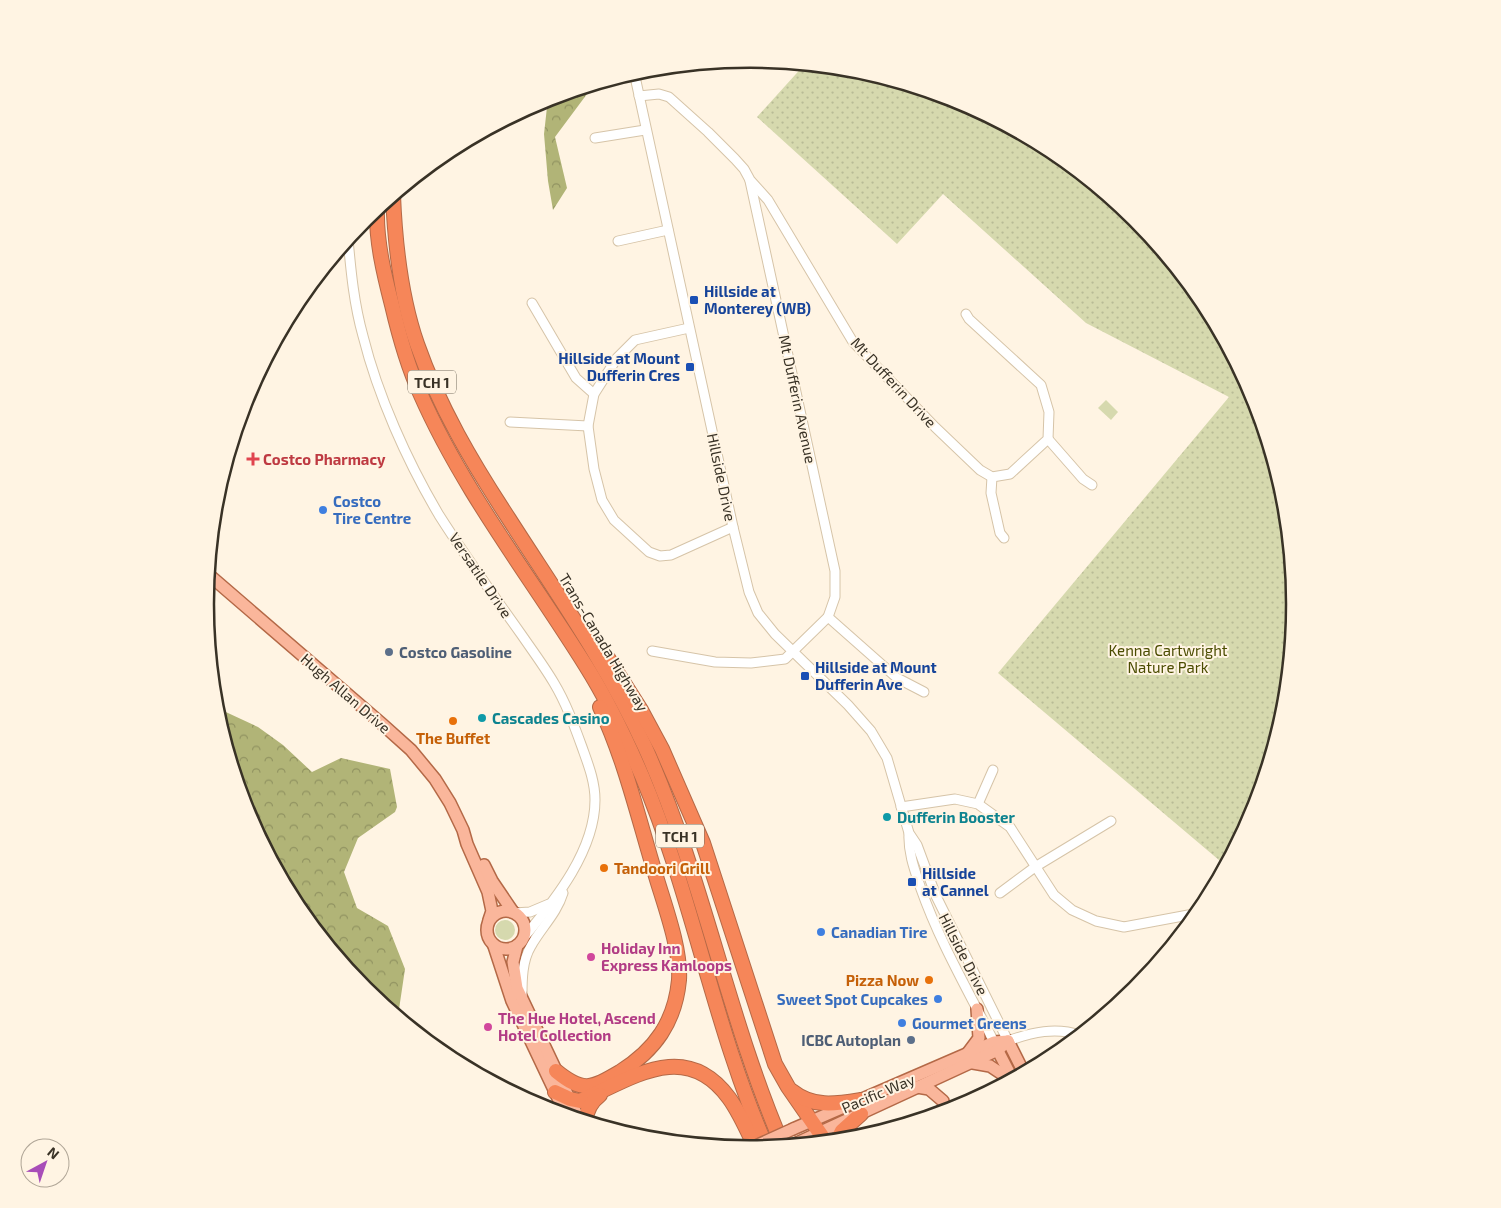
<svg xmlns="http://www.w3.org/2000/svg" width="1501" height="1208" font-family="'Exo 2',sans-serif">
<defs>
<pattern id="grass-dots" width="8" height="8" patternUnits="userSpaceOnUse" patternTransform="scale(1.25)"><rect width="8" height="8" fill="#d6d9ae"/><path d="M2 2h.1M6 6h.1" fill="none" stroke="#b8bb96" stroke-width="1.8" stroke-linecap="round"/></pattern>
<pattern id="forest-crowns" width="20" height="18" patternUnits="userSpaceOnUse" patternTransform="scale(1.25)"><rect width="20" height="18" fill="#b1b477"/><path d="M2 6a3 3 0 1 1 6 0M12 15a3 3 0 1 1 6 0" fill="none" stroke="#919361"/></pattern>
</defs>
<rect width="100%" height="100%" fill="#fff4e3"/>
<polygon fill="url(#grass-dots)" points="805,64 857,69 959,100 1054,151 1136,219 1204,301 1254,396 1260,414 1277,508 1286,507 1296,604 1285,711 1254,813 1226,866 998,673 1229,397 1086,323 943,194 897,244 757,117"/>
<g fill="url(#forest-crowns)">
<polygon points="586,87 587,94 555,137 567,188 553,210 548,181 544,134 548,98"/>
<polygon points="215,707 258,727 283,745 312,772 341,758 390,769 397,807 395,812 358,838 344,872 357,908 388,926 405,969 398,1016 365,989 297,907 247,812"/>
</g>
<g fill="#d6d9ae">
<polygon points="1106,400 1118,412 1111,420 1098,408"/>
<circle cx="505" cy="930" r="10"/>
</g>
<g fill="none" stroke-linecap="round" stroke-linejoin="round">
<defs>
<g id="minor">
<path d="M634,72L733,527L749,592L758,613L775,634L848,705L871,731L887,758L909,833L917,845L936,896L1008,1041C1032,1032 1056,1027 1080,1035"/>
<polyline points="639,96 659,94 669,97 708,132 735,159 744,169 750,180 768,200 853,342 935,427 980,470 992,477 1010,474 1048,439 1049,412 1041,385 969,319 966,314"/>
<polyline points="595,138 645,130"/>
<path d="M348,239C351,272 354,304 363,336C378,396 407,461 439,515C465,556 493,595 521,634C532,650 544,666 554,683C566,703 574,725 582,747C588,764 595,781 595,800C595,850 556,899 525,936"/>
<polyline points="618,241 668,230"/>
<polyline points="532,303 576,378 594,394"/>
<polyline points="689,328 635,340 617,358 594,394 588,426 594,469 602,500 614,520 649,552 660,556 671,555 733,527"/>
<polyline points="510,422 588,426"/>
<polyline points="1048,439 1083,479 1092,485"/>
<polyline points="992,477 991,493 1000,533 1004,538"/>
<polyline points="828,617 897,678 924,692"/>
<polyline points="652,651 715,662 751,663 785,659 828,617 835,597 835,571 750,181"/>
<polyline points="978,804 993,770"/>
<polyline points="901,807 955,799 978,804 1010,827 1054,895 1072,910 1096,921 1124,927 1199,913"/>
<path d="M909,834C908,853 915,871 921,889C940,943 969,992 994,1042"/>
<polyline points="1000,893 1035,867 1111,821"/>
<polyline points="514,913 530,912 549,904"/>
<path d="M522,996C522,980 522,961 531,946C541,928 557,913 563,893"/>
</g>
<g id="major">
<polyline points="208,574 382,724 411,750 435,779 450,803 463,830 467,844 488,892 492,911 489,920"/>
<polyline points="484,865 492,881 513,912"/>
<circle cx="506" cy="930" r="19"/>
<polyline points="494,946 512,1001 566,1115"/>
<polyline points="517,946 513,962 517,988 579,1119"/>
<polyline points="1008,1041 1024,1073"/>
<polyline points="995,1045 1012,1078"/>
<polyline points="967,1054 979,1038 977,1009"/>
<polyline points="973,1063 990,1066 1011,1080"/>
<polyline points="917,1087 929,1089 943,1101"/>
<polyline points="793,1129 994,1042 1008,1041"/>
<polyline points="799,1142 998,1050 1008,1041"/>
</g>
<g id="highway">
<path d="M393,195C395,244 401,298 417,344C439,407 473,464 509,519C557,594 608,666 645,747C703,876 727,1017 783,1146"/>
<path d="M377,209C376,241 384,274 392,305C399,335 407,365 420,393C463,491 530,576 586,666C608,701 626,739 642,776C693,897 714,1028 767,1148"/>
<polyline points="608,658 641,710 662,749 703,843 775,1064 788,1087 826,1142"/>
<path d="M556,1071C583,1093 591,1089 620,1072C655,1050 675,1022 679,980C681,948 664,904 655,873C638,817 625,760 600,707"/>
<path d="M792,1091C813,1108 836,1104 861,1100"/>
<path d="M555,1092L570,1099L580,1101C631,1079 685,1038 729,1098C740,1113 748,1132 756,1149"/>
<path d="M586,1121C586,1110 591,1102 600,1095"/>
<polyline points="837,1141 842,1131 861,1114"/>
</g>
</defs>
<use href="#minor" stroke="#d6c4a8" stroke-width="11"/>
<use href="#major" stroke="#b46947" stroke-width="14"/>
<use href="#highway" stroke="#b46947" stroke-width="16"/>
<use href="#minor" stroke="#fff" stroke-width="9"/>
<use href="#major" stroke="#fab69b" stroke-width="11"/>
<use href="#highway" stroke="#f68659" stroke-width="14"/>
<defs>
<g id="major-bridge">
<polyline points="793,1145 799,1142"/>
<polyline points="749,1149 793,1129"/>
</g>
</defs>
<use href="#major-bridge" stroke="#b46947" stroke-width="14" stroke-linecap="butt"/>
<use href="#major-bridge" stroke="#fab69b" stroke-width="11"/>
</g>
<g fill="#1a4fb4" stroke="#fff4e3" stroke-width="2">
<rect x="689" y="295" width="10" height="10" rx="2.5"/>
<rect x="685" y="362" width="10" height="10" rx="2.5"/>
<rect x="800" y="671" width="10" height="10" rx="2.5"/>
<rect x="907" y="877" width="10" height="10" rx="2.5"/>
</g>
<path fill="#e0444e" stroke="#fff4e3" stroke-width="2" d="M250.5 451.5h5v5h5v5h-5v5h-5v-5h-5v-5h5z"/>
<g fill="#3f7fe0" stroke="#fff4e3" stroke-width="2">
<circle cx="323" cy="510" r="5"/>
<circle cx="821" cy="932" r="5"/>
<circle cx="938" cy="999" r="5"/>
<circle cx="902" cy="1023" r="5"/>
</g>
<g fill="#5c6f8a" stroke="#fff4e3" stroke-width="2">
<circle cx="389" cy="652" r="5"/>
<circle cx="911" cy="1040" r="5"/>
</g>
<g fill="#0f9aa8" stroke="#fff4e3" stroke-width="2">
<circle cx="482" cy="718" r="5"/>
<circle cx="887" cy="817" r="5"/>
</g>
<g fill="#e8710a" stroke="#fff4e3" stroke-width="2">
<circle cx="453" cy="721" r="5"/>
<circle cx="604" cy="868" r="5"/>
<circle cx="929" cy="980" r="5"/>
</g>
<g fill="#d1479c" stroke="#fff4e3" stroke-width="2">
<circle cx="591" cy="957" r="5"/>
<circle cx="488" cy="1027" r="5"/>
</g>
<g text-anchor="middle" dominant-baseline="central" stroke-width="4" stroke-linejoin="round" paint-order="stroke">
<g fill="#fff4e3" stroke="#746c5f" stroke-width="1">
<rect x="408" y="370.5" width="48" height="23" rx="4"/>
<rect x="656" y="824.5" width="48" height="23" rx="4"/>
</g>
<g font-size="14" font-weight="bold" fill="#393226">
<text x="432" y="382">TCH 1</text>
<text x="680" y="836">TCH 1</text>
</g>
<g font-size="15" font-weight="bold" fill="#164399" stroke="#fff4e3" text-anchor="start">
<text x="704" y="291">Hillside at<tspan x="704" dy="17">Monterey (WB)</tspan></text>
<text x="680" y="358" text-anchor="end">Hillside at Mount<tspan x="680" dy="17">Dufferin Cres</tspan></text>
<text x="815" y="667">Hillside at Mount<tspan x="815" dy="17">Dufferin Ave</tspan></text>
<text x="922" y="873">Hillside<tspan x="922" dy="17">at Cannel</tspan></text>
</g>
<g font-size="15" fill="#393226" stroke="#fff4e3">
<text transform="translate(894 382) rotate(47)">Mt Dufferin Drive</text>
<text transform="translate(798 399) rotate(78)">Mt Dufferin Avenue</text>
<text transform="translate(722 477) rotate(78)">Hillside Drive</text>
<text transform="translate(481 575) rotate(56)">Versatile Drive</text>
<text transform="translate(604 642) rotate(59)">Trans-Canada Highway</text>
<text transform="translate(346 693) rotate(41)">Hugh Allan Drive</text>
<text transform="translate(964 954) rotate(63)">Hillside Drive</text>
<text transform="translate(878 1093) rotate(-23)">Pacific Way</text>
</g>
<g font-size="15" font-weight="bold" fill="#be3a42" stroke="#fff4e3" text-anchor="start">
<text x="263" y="459">Costco Pharmacy</text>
</g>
<g font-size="15" font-weight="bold" fill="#366cbe" stroke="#fff4e3" text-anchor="start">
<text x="333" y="501">Costco<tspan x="333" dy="17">Tire Centre</tspan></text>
<text x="831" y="932">Canadian Tire</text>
<text x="928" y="999" text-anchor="end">Sweet Spot Cupcakes</text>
<text x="912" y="1023">Gourmet Greens</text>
</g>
<g font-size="15" fill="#4b4c00" stroke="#fff4e3">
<text x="1168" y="650">Kenna Cartwright<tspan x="1168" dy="17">Nature Park</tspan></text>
</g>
<g font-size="15" font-weight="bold" fill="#4e5e75" stroke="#fff4e3" text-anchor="start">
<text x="399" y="652">Costco Gasoline</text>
<text x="901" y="1040" text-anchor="end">ICBC Autoplan</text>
</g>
<g font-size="15" font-weight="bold" fill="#0d838f" stroke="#fff4e3" text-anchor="start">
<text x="492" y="718">Cascades Casino</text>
<text x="897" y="817">Dufferin Booster</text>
</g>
<g font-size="15" font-weight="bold" fill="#c56008" stroke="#fff4e3">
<text x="453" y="738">The Buffet</text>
<text x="614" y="868" text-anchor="start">Tandoori Grill</text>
<text x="919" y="980" text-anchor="end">Pizza Now</text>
</g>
<g font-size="15" font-weight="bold" fill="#b23c85" stroke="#fff4e3" text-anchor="start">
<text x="601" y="948">Holiday Inn<tspan x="601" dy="17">Express Kamloops</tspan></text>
<text x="498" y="1018">The Hue Hotel, Ascend<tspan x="498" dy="17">Hotel Collection</tspan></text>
</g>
</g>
<path d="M0 0H1501V1208H0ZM214 604a536 536 0 1 1 1072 0a536 536 0 1 1-1072 0Z" fill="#fff4e3" fill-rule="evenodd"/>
<path fill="none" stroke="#393226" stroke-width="2.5" d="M214 604a536 536 0 1 1 1072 0a536 536 0 1 1-1072 0Z"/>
<g transform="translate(45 1163) rotate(40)"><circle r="24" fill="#fff4e3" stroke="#b0a697"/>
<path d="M0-4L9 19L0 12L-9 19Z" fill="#a84db8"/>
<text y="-8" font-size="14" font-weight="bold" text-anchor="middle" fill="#393226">N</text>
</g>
</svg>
